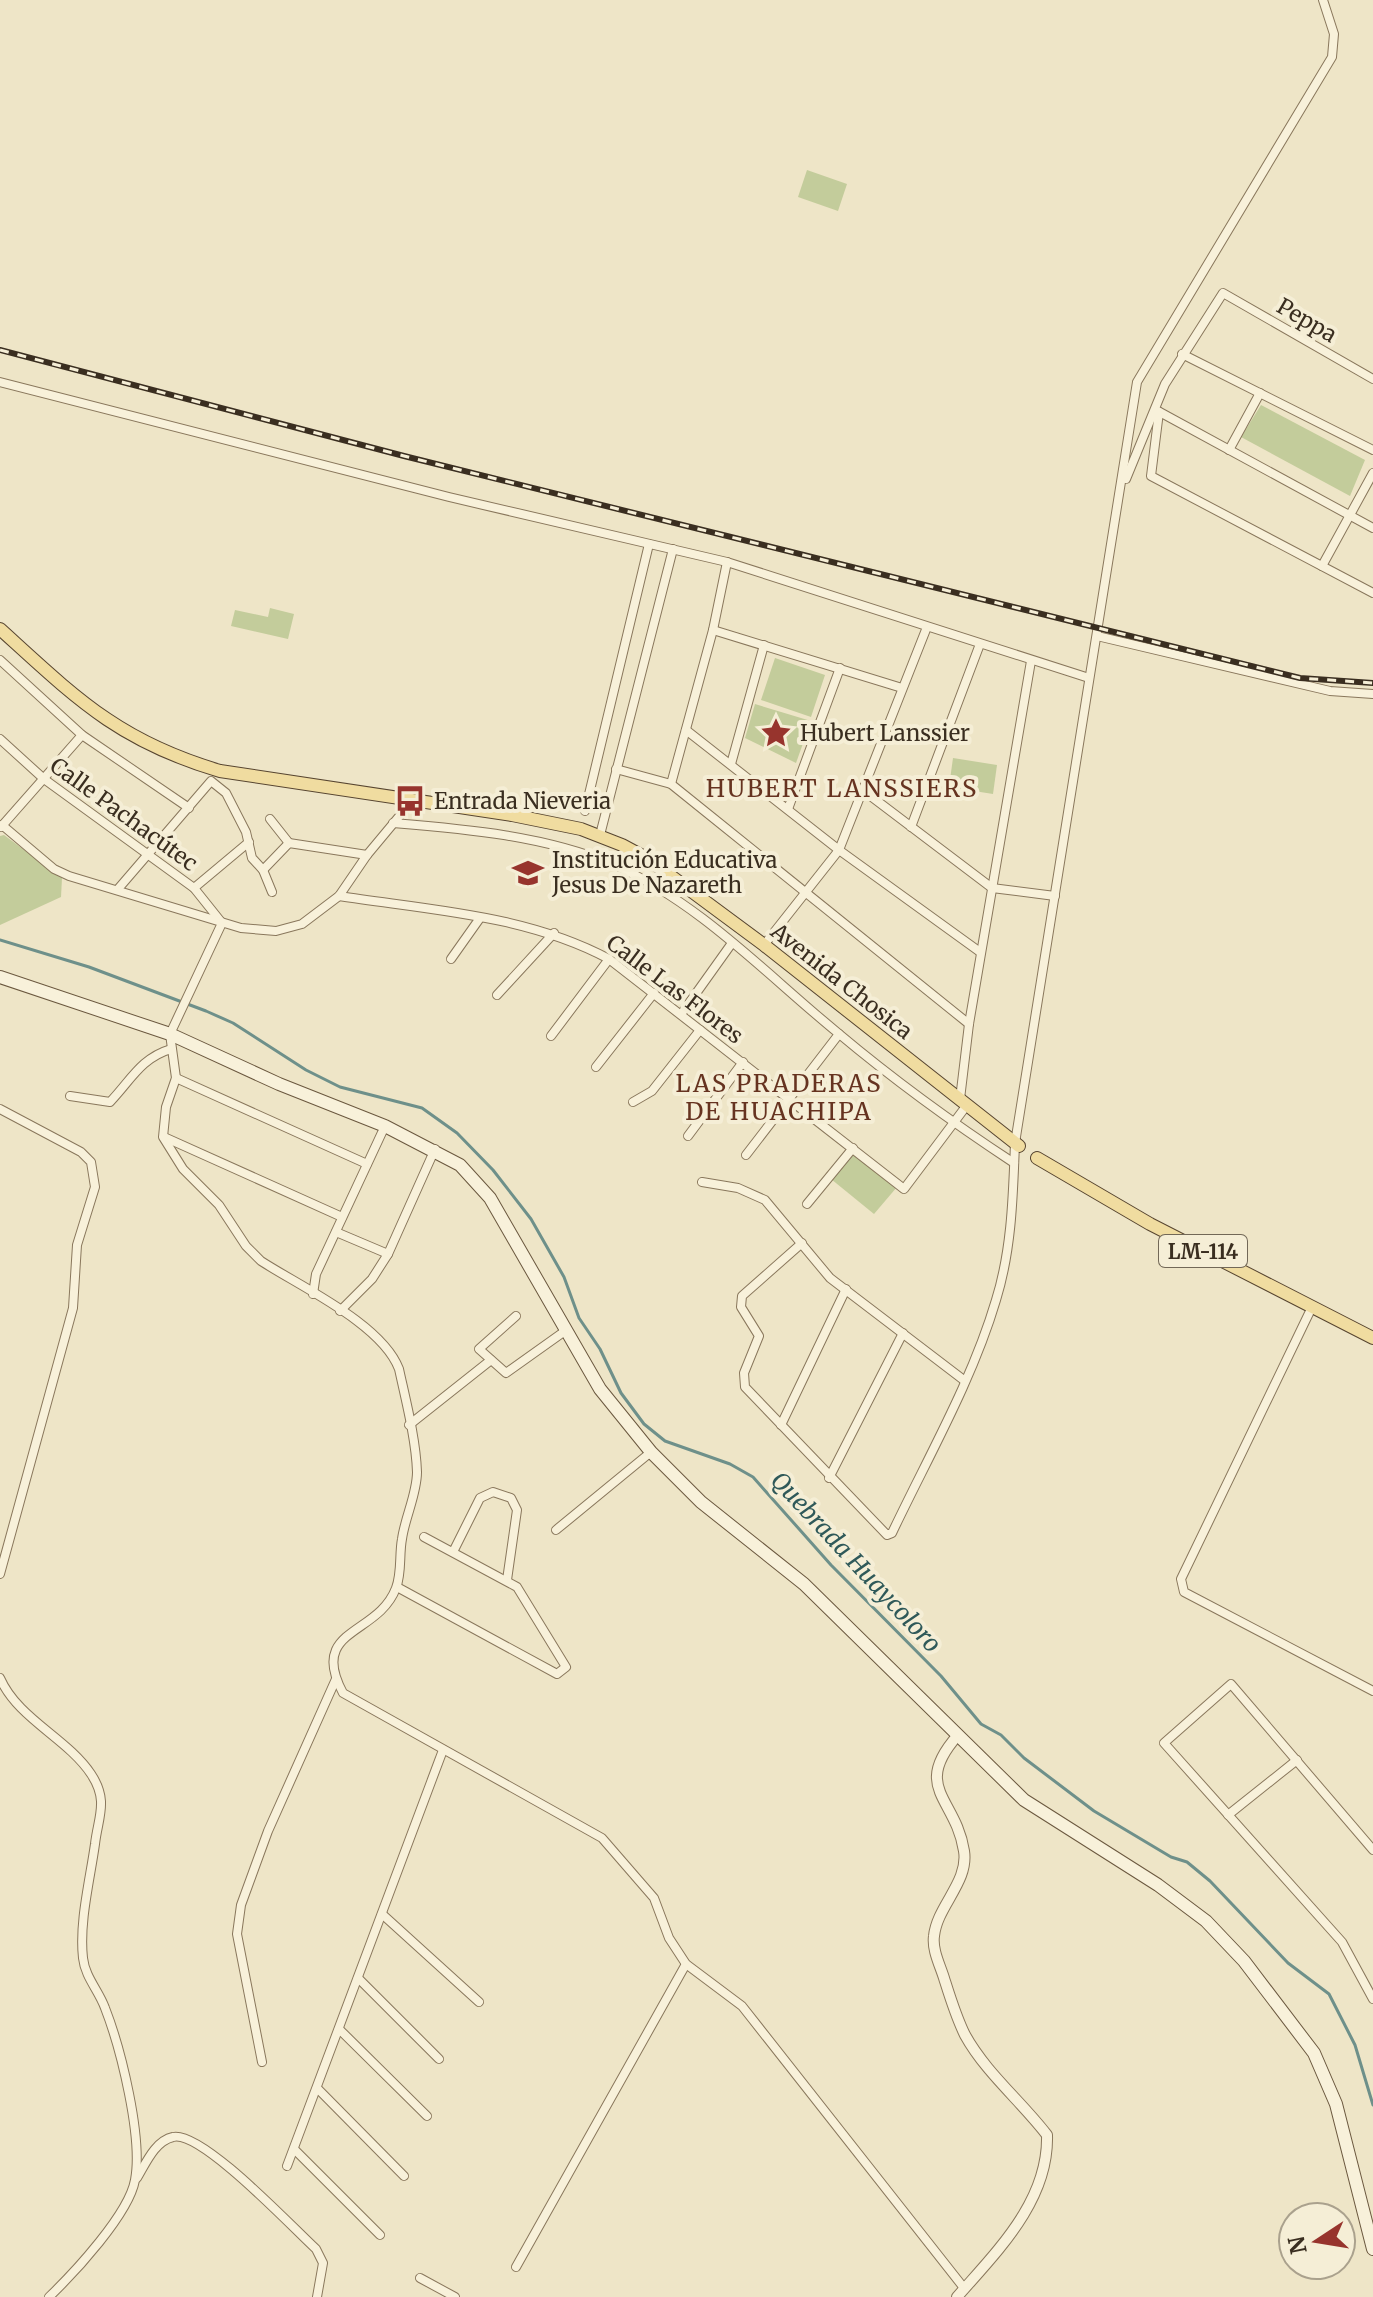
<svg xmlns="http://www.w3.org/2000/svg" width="1373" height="2297" font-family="Merriweather,serif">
<rect width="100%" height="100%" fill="#eee5c7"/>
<g fill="#c3cc9b">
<polygon points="807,170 847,184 838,211 798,197"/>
<polygon points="1261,405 1365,460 1350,496 1241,437"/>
<polygon points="270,608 294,614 288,639 231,626 235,610 268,617"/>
<polygon points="775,658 825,675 811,717 761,700"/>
<polygon points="755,704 811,721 796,763 745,738"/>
<polygon points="953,758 997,765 993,794 949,787"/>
<polygon points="4,835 62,878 61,897 0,925 0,836"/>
<polygon points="854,1152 897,1187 874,1214 831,1179"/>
</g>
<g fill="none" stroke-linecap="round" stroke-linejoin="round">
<polyline stroke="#6e908a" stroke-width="3" points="0,940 89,967 206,1011 233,1023 306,1070 340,1087 422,1108 457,1133 493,1170 531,1219 564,1277 579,1318 600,1349 621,1393 644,1424 665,1441 730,1464 753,1477 831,1565 941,1676 981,1724 1001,1735 1024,1758 1094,1811 1171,1857 1187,1862 1210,1881 1288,1963 1329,1994 1355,2045 1373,2105"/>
<defs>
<g id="minor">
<polyline points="1182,354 1373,450"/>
<polyline points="0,382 449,497 727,562 1089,678"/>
<polyline points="1156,410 1373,528"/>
<polyline points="1159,412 1151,476 1373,593"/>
<polyline points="1229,450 1260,393"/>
<polyline points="1126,479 1165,384 1223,293 1373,379"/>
<polyline points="1322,566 1373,473"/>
<polyline points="713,630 902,688"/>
<polyline points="1097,636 1330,691 1373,694"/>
<polyline points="0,660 82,735 189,808"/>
<polyline points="686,730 839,850 980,952"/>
<path d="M0,739L44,779L194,888L222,923L170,1034L176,1078L166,1107L163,1137L183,1169L219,1205L246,1246L261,1261C301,1287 382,1324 399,1369C406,1401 416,1440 417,1472C417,1494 405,1517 402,1539C399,1554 402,1573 396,1588C378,1636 308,1628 343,1693L602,1838L654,1898L669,1938L686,1964L742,2006L964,2288"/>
<polyline points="731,764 764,645"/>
<polyline points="616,769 671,784 969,1024"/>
<polyline points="671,784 713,630 727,562"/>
<polyline points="864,791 992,888 1055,896"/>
<polyline points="788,809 840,668"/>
<polyline points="585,811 649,544"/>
<polyline points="270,819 289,843"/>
<path d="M393,823C466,829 547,836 614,865C699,902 767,975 838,1033C894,1080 953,1123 1014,1163"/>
<polyline points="2,825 54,869 69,876 241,928 276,931 302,924 339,896 367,855 412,801"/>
<polyline points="1,827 82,735"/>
<polyline points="911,827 980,644"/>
<polyline points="600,835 673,549"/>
<polyline points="263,870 289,843 367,855"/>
<polyline points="194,888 249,842"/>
<polyline points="118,889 211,781 226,793 246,832 252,858 263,870 272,892"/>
<path d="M339,896C430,910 527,915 609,959L904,1189L967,1105"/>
<polyline points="764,945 839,850 927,627"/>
<polyline points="451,959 480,918"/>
<polyline points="497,995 554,933"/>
<polyline points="682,1013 732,943"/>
<polyline points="551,1036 609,959"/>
<polyline points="596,1067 654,993"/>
<polyline points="176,1078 367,1164"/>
<path d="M70,1096L110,1102C131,1080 141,1058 171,1049"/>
<polyline points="960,1099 969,1024 1031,661"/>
<polyline points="633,1102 652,1091 700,1030"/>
<polyline points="0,1109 81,1152 91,1162 95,1187 77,1245 73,1308 0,1574"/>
<polyline points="688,1136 743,1062"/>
<polyline points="164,1137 342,1217"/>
<polyline points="746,1155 839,1034"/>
<polyline points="702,1182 738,1188 765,1200 830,1278 965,1381"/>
<polyline points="807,1204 853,1148"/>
<polyline points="336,1232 388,1254"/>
<path d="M802,1243L742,1296L741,1307L759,1336L744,1373L745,1387L887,1535L892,1533C928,1457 972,1381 996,1300C1012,1249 1013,1194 1015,1143L1137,382L1332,57L1334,34L1323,0"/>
<polyline points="313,1294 316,1274 385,1126"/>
<polyline points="1312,1307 1181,1579 1184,1592 1373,1691"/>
<polyline points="340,1311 372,1279 388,1254 435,1149"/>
<polyline points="516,1316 479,1349 506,1373 565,1331"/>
<polyline points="409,1425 491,1360"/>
<polyline points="781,1425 846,1289"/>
<polyline points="829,1478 903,1333"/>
<polyline points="556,1530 651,1452"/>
<polyline points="453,1552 480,1498 493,1492 511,1498 517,1510 507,1580"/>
<polyline points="397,1587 557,1674 566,1667 517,1587 424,1537"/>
<path d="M0,1678C18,1719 67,1738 91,1774C109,1801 98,1817 95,1844C90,1880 79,1922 83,1958C85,1977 99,1991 105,2008C121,2049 143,2138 135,2180C129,2214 74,2273 49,2297"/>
<polyline points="1228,1815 1297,1760"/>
<polyline points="1373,1850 1231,1684 1164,1743 1342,1942 1373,1999"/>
<polyline points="382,1914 479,2002"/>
<polyline points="358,1978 439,2059"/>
<polyline points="339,2029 427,2116"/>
<polyline points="262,2062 237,1934 241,1905 268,1831 336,1679"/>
<polyline points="317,2088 404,2176"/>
<polyline points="294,2149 380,2235"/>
<polyline points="287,2166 443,1750"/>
<path d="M137,2178C146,2163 155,2141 173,2137C201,2130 292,2227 316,2249L323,2263L317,2297"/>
<polyline points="516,2267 686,1964"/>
<polyline points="420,2278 455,2297"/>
</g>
<path id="tertiary" d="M957,2297C997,2251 1049,2201 1047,2135C1021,2101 986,2073 965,2035C956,2017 950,1997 944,1978C940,1965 932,1950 934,1936C937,1906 969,1882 964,1851C956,1798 911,1788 958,1735"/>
<polyline id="secondary" points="0,977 170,1034 279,1084 385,1126 460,1165 490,1198 600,1389 651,1452 701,1502 804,1584 1024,1800 1158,1885 1206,1921 1244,1961 1314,2053 1336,2104 1373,2249"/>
<g id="primary">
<path d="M0,629C76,698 118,741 220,771L512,815L581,829L622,845L648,859L764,945L1019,1146"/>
<polyline points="1037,1158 1150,1224 1373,1338"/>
</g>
</defs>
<use href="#minor" stroke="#89775c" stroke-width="10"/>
<use href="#tertiary" stroke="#89775c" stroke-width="12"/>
<use href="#secondary" stroke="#6b583f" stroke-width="14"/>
<use href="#primary" stroke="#574530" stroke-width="14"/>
<use href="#minor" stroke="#f8f1da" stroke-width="8"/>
<use href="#tertiary" stroke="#f8f1da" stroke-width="10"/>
<use href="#secondary" stroke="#f8f1da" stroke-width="12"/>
<use href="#primary" stroke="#f0dca0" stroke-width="12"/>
<defs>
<polyline id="rail" points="0,350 404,456 1300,678 1373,683"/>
</defs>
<use href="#rail" stroke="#3a2e20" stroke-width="6"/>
<use href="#rail" stroke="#f5eed6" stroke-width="3" stroke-dasharray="9" stroke-linecap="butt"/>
</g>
<defs>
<symbol id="sight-bare" viewBox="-9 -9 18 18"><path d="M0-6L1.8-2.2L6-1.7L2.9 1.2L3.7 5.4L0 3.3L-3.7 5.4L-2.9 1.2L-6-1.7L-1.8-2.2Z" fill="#97342d" stroke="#f5eed6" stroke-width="2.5" paint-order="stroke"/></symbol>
<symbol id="bus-bare" viewBox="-9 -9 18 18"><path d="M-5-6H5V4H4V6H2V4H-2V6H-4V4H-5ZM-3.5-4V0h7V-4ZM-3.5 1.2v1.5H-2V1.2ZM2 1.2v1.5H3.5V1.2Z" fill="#97342d" stroke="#f5eed6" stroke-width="2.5" paint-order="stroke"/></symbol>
<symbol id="school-bare" viewBox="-9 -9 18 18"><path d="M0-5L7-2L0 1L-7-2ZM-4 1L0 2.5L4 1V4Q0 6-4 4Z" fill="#97342d" stroke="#f5eed6" stroke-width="2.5" paint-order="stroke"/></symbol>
</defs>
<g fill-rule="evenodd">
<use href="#sight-bare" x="754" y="711" width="44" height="44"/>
<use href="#bus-bare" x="388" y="779" width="44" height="44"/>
<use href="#school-bare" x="506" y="851" width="44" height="44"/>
</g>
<g text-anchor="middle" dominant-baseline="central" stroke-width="8" stroke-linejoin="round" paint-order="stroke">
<rect fill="#f5eed6" stroke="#726857" stroke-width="2" x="1159" y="1235" width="88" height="32" rx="6"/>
<g font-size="20" font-weight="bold" fill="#3a2e20">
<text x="1203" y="1251">LM-114</text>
</g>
<g font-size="22" fill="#3a2e20" stroke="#f5eed6">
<text transform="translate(1307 320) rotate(30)">Peppa</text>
<text transform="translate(124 814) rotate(36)">Calle Pachacútec</text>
<text transform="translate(842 981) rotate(38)">Avenida Chosica</text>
<text transform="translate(675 989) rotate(37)">Calle Las Flores</text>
</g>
<g font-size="22" fill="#3a2e20" stroke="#f5eed6" text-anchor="start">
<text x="800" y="733">Hubert Lanssier</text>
<text x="434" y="801">Entrada Nieveria</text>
<text x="552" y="860">Institución Educativa<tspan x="552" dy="25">Jesus De Nazareth</tspan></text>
</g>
<g font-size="24" letter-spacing="2" fill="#663320" stroke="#f5eed6">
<text x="842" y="788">HUBERT LANSSIERS</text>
<text x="779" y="1083">LAS PRADERAS<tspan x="779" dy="28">DE HUACHIPA</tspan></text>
</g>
<g font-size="24" font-style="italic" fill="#2f5959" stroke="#f5eed6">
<text transform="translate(856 1562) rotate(47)">Quebrada Huaycoloro</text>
</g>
</g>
<g transform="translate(1317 2241) rotate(258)"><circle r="38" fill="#f5eed6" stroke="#aaa18d" stroke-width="2"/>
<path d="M0-6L14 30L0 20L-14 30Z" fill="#97342d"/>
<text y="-12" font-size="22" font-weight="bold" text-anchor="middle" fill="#3a2e20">N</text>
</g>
</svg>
